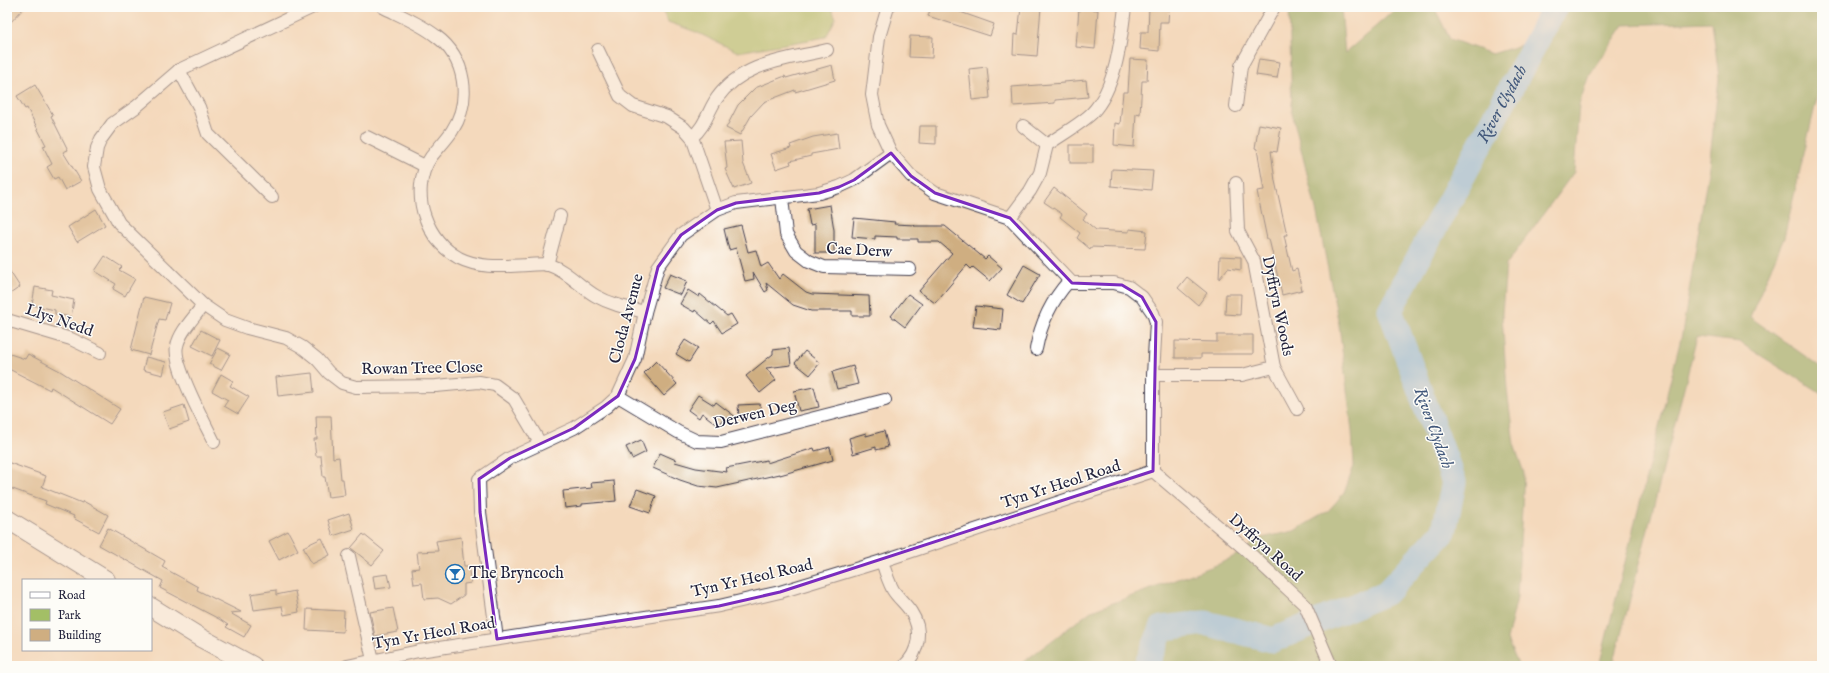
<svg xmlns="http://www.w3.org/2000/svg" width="1829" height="673" font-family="'IM FELL English',serif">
<rect width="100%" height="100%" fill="#fdfcf7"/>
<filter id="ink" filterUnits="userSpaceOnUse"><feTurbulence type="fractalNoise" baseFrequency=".025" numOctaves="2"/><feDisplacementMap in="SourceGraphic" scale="8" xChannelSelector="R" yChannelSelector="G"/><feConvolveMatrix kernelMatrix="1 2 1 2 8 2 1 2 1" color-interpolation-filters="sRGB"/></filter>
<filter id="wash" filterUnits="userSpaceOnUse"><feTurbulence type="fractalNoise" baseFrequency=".012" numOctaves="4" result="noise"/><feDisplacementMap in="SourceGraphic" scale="16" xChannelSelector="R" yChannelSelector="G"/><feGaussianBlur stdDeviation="0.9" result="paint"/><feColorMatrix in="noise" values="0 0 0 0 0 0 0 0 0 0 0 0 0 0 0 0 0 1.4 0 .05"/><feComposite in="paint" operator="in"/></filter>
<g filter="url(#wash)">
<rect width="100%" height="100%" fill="#f4d9bc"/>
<polygon fill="#a3bf66" stroke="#627050" points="661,7 831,7 836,18 826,37 738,52 696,32 668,22"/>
<polygon fill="#82a65b" stroke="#52644b" points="1289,7 1341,7 1345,53 1398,7 1434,7 1450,39 1492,54 1549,36 1565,7 1822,7 1822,77 1784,238 1750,317 1822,368 1822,394 1739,342 1697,337 1613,666 1599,666 1682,334 1709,166 1719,78 1712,22 1624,25 1588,78 1579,105 1574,172 1506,265 1502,314 1507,389 1514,444 1524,473 1517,598 1507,640 1519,666 1018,666 1091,611 1219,564 1246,550 1256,539 1294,531 1328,511 1344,493 1354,466 1352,431 1339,325 1317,214 1292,113"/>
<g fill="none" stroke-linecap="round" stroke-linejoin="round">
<path stroke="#7dbdf1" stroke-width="25" id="s1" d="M1146,666L1162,628L1205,623L1273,640L1386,593L1444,531L1454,482L1390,310L1555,7"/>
</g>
<g id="blocks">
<g fill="#cfae81">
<polygon points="7,7 25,7 7,26"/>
<polygon points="931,7 946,7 994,24 990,36 928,16"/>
<polygon points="1021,7 1041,7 1037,56 1013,54 1014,34 1018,35"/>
<polygon points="1149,7 1169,7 1168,22 1160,22 1159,51 1140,49 1141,32 1148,32"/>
<polygon points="1079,8 1098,10 1095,49 1076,47"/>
<polygon points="910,36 933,37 932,58 909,57"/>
<polygon points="1130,59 1148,60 1147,81 1142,81 1140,114 1136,113 1134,147 1114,145 1115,123 1120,124 1123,92 1128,92"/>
<polygon points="1259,59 1280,62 1277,78 1256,75"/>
<polygon points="832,65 835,80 795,92 795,90 764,102 751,116 740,135 726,128 738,105 755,88 785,76 786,78"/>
<polygon points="987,67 990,98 972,100 969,69"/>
<polygon points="1086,80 1088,97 1055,100 1055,103 1013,106 1012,87 1064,83 1064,82"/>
<polygon points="35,85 53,115 51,116 68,150 63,152 81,181 65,190 58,177 54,179 47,167 52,164 43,146 46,145 27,108 25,109 17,96"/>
<polygon points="1259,124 1281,128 1277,152 1271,151 1275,181 1287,235 1284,235 1292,271 1297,269 1302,290 1282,295 1269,239 1267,239 1257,191 1264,190 1257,149 1255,148"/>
<polygon points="920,126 936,126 936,144 919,143"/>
<polygon points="837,133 839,149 811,154 811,156 790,161 791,164 776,169 771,154 791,148 790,145 813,137"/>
<polygon points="741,141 743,163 751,183 734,189 725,169 727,168 724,142"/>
<rect x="1070" y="145" width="23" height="18"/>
<polygon points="1112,169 1153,171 1151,190 1111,186"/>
<polygon points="1054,188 1087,214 1083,219 1096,230 1129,232 1129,229 1147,231 1145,249 1091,247 1090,249 1077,238 1080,233 1060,217 1062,214 1044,202"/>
<polygon points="830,205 834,230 834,253 815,253 815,224 810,225 807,209"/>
<polygon points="96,209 105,225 77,242 68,227"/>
<polygon points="854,218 895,222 894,224 915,225 914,226 945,226 985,259 988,256 1002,268 990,281 973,267 971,269 967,265 935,303 919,291 952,253 939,242 918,242 918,239 897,239 897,237 875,236 875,239 852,237"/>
<polygon points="741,225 748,252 756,250 761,267 768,263 779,279 783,274 806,292 812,294 869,296 870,316 852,316 852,311 811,311 793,305 766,283 768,290 765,292 753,272 754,279 745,281 736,248 729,250 724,229"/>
<polygon points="105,256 122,267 119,270 135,279 125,296 113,289 116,284 95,271"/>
<polygon points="1220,256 1241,257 1241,270 1228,268 1219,279"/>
<polygon points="1024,265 1040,274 1022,304 1007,295"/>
<polygon points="7,267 20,287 7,296"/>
<polygon points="670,274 687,281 681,295 663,288"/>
<polygon points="1187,277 1207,293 1198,305 1178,288"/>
<polygon points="35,287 52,290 51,295 74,300 71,317 55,314 55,310 32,305"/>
<polygon points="688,290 699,297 700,294 727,316 731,314 737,324 722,333 714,321 711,324 695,310 694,312 680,304"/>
<polygon points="908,294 922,304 905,327 891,316"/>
<polygon points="1226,294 1241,294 1240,315 1225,314"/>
<polygon points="144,297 170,303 165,320 159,319 149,355 131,350"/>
<polygon points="976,306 1003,309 1001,330 973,327"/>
<polygon points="201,330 220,340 212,356 192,346"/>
<polygon points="1217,335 1253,335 1253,354 1201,354 1201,358 1175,358 1175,341 1217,342"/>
<polygon points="685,340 698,348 689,362 676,354"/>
<polygon points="218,348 230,354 221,370 209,364"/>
<polygon points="789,348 791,365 766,368 776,380 760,393 746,376 773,354 773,350"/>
<polygon points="805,351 820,363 810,375 795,363"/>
<polygon points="7,353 25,359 28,354 60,371 120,409 110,424 51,387 50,390 7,368"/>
<polygon points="146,357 166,362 163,375 143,370"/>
<polygon points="656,361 677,384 664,396 644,373"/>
<polygon points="853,366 858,384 837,389 832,372"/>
<polygon points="312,373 314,392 278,396 276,377"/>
<polygon points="221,374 233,381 230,386 249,397 238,414 224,406 228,400 212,391"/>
<polygon points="814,387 819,407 799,411 794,391"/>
<polygon points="698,395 714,405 716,402 737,418 724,418 719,426 702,413 699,418 688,410"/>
<polygon points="760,404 761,416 739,417 738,405"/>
<polygon points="184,405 189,422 169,429 163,412"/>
<polygon points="316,416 331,416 333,458 339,457 341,479 343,479 345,495 328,497 325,477 323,477 321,456 316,456 314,439 317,439"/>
<polygon points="884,431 888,447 876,450 876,447 853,454 849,438 866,433 866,436"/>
<polygon points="641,440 646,452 632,459 626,447"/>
<polygon points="830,447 833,460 780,475 780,474 717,488 698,486 680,480 653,468 660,453 676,460 675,462 696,468 727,472 726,468 767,460 767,463 814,448 815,451"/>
<polygon points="7,462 46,476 42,487 82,503 83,501 108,515 99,532 73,518 74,516 45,504 46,501 7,487"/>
<polygon points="614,481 616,501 582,504 582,506 565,508 563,491 592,488 591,483"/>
<polygon points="637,489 656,496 650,513 630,506"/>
<polygon points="349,513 354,529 333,536 328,520"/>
<polygon points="108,528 165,561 162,567 198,587 197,590 241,612 230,613 251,625 244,637 226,627 228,625 219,619 160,588 163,581 99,545"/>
<polygon points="288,531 298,550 279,560 269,541"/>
<polygon points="363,534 384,551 372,565 351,548"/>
<polygon points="461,537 464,566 468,566 471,583 464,584 464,595 451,604 438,598 424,599 422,583 414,584 412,569 419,568 417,552 438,551 436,541"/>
<polygon points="322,538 330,555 312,564 303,547"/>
<polygon points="388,574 391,587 375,589 373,576"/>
<polygon points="276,590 276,595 295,591 299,612 284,615 282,606 254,610 251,594"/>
<polygon points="393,608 398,632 375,636 370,612"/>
<polygon points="307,609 344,611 343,632 306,630"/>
</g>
</g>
</g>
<g filter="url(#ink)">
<use href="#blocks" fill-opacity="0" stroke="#423d4e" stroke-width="1"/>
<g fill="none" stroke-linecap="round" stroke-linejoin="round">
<defs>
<g id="street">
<path d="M383,7C401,16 421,24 436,36C466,58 472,100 452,131C446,140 438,148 431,157C419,174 418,198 425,217C431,234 443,249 459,258C481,269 504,266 528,265C534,265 543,263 549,265C568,271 580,287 596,296C612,305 628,308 645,312"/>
<polyline points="888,7 879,37 872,95 878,125 891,153 911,176 935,193 1010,218 1072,283 1114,283 1129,287 1142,297 1153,313 1156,322 1153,375 1153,471"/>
<polyline points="598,50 620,96 633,106 667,117 684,128 692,137 717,210"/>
<polyline points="179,70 313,7"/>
<polyline points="1236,106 1241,66 1274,7"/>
<polyline points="1023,126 1047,145"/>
<polyline points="367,137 425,166"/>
<path d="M692,137C705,127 708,111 717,98C743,62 786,60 827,50"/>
<polyline points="1236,183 1238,231 1254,261 1274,367 1297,409"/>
<polyline points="272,197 208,134 199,107 179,70 136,107 112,124 101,139 97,148 94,167 100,189 119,223 203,305 225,320 247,328 286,338 302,347 317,359 329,373 342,383 356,387 436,386 479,382 495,385 514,399 540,443"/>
<polyline points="782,198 786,234 796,251 809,261 824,267 910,269"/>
<path d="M1010,218L1030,191L1040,173L1047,145C1059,136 1081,124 1092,113C1116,88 1121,40 1125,7"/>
<polyline points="547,265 560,216"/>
<path d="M203,305C195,317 180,331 177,346C172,364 205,423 214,442"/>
<polyline points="7,320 71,339 100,353"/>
<path d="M1036,349C1041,322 1051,301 1069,281"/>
<polyline points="1153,375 1242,375 1274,367"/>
<polyline points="618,396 678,432 697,441 721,442 885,400"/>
<polyline points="1153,471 1246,550 1305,605 1331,666"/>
<polyline points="349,556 373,660"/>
<path d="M882,561C885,571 888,581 893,590C898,598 906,604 911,612C923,630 919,652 904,666"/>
<polyline points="497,639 480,512 479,479 510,458 574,428 606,407 618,396 635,359 645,312 658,267 681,235 717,210 736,203 819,193 839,187 854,180 891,153"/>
<polyline points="347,666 419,651 719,606 780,592 882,561 1153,471"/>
</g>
<g id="secondary">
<polyline points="7,519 106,580"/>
<polyline points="151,607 201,638 253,666"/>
</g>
</defs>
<use href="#street" stroke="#423d4e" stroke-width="14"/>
<use href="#secondary" stroke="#423d4e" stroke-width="20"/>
<use href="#street" stroke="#fff" stroke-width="12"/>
<use href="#secondary" stroke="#fff" stroke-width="18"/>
</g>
</g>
<path d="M0 0H1829V673H0ZM891,153L911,176L935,193L1010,218L1072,283L1122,285L1142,297L1156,322L1153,471L780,592L719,606L497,639L480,512L479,479L510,458L574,428L618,396L635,359L658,267L681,235L717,210L736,203L819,193L839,187L854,180Z" fill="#f4d9bc" fill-opacity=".55" fill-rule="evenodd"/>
<path fill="none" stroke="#7b2cbf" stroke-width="3" stroke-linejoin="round" d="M891,153L911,176L935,193L1010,218L1072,283L1122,285L1142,297L1156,322L1153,471L780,592L719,606L497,639L480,512L479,479L510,458L574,428L618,396L635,359L658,267L681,235L717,210L736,203L819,193L839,187L854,180Z"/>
<defs>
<symbol id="bar-ring" viewBox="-11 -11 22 22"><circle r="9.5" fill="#fdfcf7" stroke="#1f6fb2" stroke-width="1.5"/><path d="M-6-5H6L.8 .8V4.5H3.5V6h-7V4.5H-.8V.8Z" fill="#1f6fb2"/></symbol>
</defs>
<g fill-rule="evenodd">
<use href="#bar-ring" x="444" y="563" width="22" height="22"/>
</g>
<g text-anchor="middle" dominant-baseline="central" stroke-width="3" stroke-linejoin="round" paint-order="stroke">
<g font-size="16" fill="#22223b" stroke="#fdfcf7">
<text transform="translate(859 251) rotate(3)">Cae Derw</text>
<text transform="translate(1277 306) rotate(78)">Dyffryn Woods</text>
<text transform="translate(627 319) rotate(-75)">Cloda Avenue</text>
<text transform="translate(59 321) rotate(19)">Llys Nedd</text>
<text transform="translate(422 369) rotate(-1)">Rowan Tree Close</text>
<text transform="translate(755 415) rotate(-13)">Derwen Deg</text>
<text transform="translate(1061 485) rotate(-18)">Tyn Yr Heol Road</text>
<text transform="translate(1265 548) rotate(42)">Dyffryn Road</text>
<text transform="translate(752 579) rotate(-13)">Tyn Yr Heol Road</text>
<text transform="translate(434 634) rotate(-10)">Tyn Yr Heol Road</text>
</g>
<g font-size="16" fill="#22223b" stroke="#fdfcf7" text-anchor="start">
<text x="469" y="574">The Bryncoch</text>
</g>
<g font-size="17" font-style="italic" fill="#42587b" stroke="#fdfcf7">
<text stroke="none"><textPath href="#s1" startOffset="830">River Clydach</textPath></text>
<text transform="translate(1433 428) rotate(70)">River Clydach</text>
</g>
</g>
<rect width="1829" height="673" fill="none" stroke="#fdfcf7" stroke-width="24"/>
<rect x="22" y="579" width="130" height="72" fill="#fdfcf7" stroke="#a5a5ac"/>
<rect x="30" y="592" width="20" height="6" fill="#ffffff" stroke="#a5a5ac"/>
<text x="58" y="599" font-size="12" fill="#22223b">Road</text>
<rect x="30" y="609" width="20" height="12" fill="#a3bf66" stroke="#a5a5ac"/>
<text x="58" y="619" font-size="12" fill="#22223b">Park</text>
<rect x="30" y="629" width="20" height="12" fill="#cfae81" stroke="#a5a5ac"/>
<text x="58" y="639" font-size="12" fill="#22223b">Building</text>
</svg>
